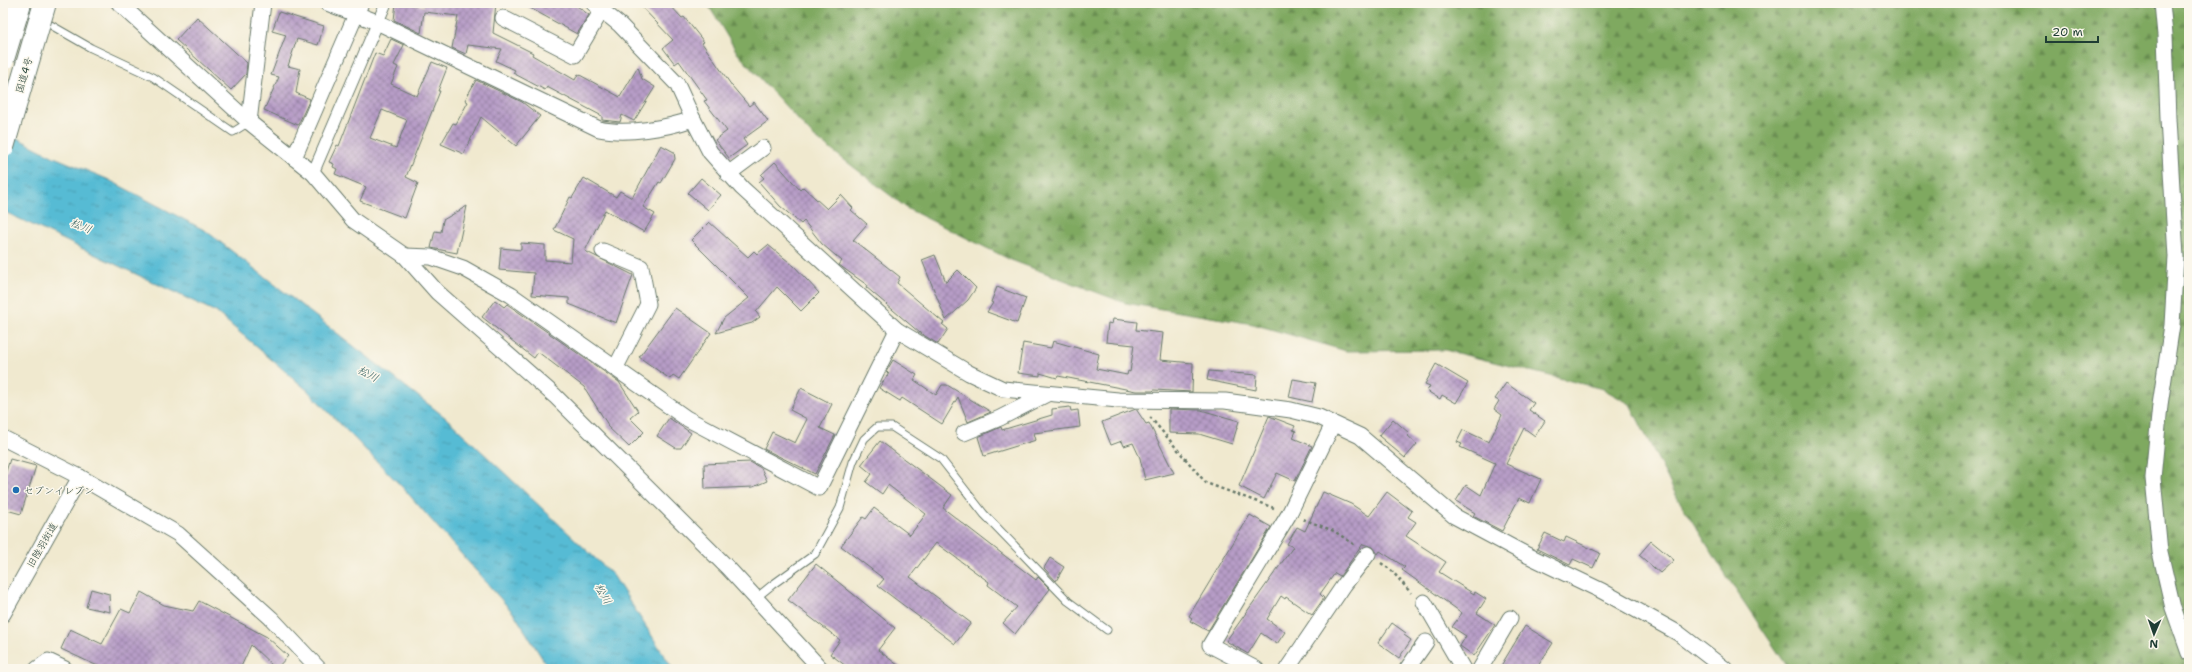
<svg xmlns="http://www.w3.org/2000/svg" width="2192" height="672" font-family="'Shantell Sans','Klee One',sans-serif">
<defs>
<pattern id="forest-firs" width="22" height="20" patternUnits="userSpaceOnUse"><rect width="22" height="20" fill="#7fa960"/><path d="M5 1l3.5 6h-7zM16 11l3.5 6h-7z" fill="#678b50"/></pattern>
<pattern id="water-ripples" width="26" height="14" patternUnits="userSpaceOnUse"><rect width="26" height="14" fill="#56bbd4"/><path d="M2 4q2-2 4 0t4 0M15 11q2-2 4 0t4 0" fill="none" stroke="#4799ad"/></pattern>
<pattern id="building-cross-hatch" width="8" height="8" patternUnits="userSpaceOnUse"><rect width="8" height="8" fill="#b79dc7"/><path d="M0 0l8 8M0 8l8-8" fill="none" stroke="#9481a2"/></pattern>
</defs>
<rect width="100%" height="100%" fill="#fbf7ec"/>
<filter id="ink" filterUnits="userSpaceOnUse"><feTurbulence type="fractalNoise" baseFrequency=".025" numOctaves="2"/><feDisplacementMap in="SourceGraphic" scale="8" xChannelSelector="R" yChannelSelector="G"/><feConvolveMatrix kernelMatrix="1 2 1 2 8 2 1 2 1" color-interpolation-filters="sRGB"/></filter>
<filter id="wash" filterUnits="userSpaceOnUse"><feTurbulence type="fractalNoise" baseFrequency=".012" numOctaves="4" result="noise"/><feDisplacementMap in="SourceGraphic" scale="16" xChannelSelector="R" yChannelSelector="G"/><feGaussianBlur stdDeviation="0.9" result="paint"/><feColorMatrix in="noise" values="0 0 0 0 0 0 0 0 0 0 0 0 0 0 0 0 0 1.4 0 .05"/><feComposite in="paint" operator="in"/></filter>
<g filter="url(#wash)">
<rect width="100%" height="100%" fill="#f0e9cf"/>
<polygon fill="url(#forest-firs)" stroke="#4f734a" points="707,3 2189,3 2189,669 1789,669 1735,589 1678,499 1630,404 1603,389 1445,350 1346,351 1253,324 1125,303 1011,260 908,209 812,135 738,54"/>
<polygon fill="url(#water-ripples)" stroke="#3a7c84" points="3,131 54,157 107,179 206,231 446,418 613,575 673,669 549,669 515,615 404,489 307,390 216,312 3,211"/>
<g id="blocks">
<g fill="url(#building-cross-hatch)" fill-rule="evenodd">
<polygon points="396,3 424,6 424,3 496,3 493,33 533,53 532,55 575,80 578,74 620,97 638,67 642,79 655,87 634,121 622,115 620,122 602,120 602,116 547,87 545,90 513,73 515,70 496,61 502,49 468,45 466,54 452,48 458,16 424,12 421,33 394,20"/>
<polygon points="521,3 573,3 589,15 577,34"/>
<polygon points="638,3 668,3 682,18 684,17 704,42 702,43 732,86 749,106 754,102 768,121 743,139 747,145 729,158 715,140 727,131 704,101 707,100 679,61 675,64 663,48 673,40"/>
<polygon points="279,12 324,26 318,45 297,39 288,66 300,69 296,93 310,99 298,125 264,110 279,77 271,75 286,35 272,31"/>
<polygon points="197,17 247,63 246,74 231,90 176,40"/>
<path d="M391,39L404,45L394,65L398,67L391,84L417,96L432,62L447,68L438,91H440L406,177L418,183L405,218L360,201L366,187L335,174L337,169L333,167L334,164L329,162L337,145L339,146L375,53L383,56ZM382,110L407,120L396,148L370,138Z"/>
<polygon points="476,80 522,102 540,116 516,146 481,117 464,154 441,144 453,123 456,124 468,102 465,100"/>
<polygon points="661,145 674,152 675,159 661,183 659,182 643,207 655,214 644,232 605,210 585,251 633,275 616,323 569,304 569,298 532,295 534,273 499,270 501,248 521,250 521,243 545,245 545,260 571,262 573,239 554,230 570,197 572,198 584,178 616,197 620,191 632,198"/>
<polygon points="775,162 800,190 803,187 827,209 841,195 853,208 851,210 867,224 853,240 900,277 897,283 944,323 942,324 948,329 938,344 920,333 866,287 867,285 839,265 842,261 822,244 804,221 801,224 780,206 759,182 764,178 761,175"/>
<polygon points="701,178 721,195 708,210 688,193"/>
<polygon points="467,206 457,253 431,248 435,231 441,232 443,220"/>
<polygon points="709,222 748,257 754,251 757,254 768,245 794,266 819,293 801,311 777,287 756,312 760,317 752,323 716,333 724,318 749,298 691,240"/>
<polygon points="935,255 946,282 958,270 976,288 968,300 946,320 922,260"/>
<polygon points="997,287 1026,298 1017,323 987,312 993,303 991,302"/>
<polygon points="495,300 504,307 507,304 619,382 638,411 630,418 644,432 629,447 607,426 608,425 584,387 538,352 534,358 482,317"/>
<polygon points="675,308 711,333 679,379 673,375 670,379 639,357"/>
<polygon points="1113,319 1137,322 1136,330 1163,333 1160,360 1193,363 1192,392 1154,390 1153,391 1136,391 1058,376 1057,378 1040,373 1040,376 1018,373 1023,343 1051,348 1053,341 1099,354 1096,369 1127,375 1128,371 1130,372 1134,345 1106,342 1108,323 1112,324"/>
<polygon points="893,360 917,375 914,380 936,395 942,385 947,385 991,412 968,422 958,397 942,424 902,398 900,401 879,388 889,373 886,372"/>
<polygon points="1436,364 1468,383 1456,403 1442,395 1440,399 1427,391 1430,386 1425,384"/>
<polygon points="1209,371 1257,375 1256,390 1207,380"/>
<polygon points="1293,379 1316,383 1312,402 1289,397"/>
<polygon points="1506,383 1534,403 1529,410 1545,421 1535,436 1524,428 1506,464 1541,479 1530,503 1519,498 1502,531 1473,516 1475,513 1456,501 1466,485 1481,495 1495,463 1460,447 1462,444 1457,442 1463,430 1489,442 1502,415 1494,409 1499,401 1495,399"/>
<polygon points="801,388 832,404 820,428 835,435 815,474 764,449 772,432 795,443 807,419 790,410"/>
<polygon points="1070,407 1071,411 1078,410 1080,427 1034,433 1036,440 984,456 978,437 1001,427 1002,430 1052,415 1052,409"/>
<polygon points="1136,409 1146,424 1149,423 1174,473 1145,480 1140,458 1133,443 1124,446 1122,441 1111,445 1102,422"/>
<polygon points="1169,409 1201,410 1239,421 1232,444 1199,434 1169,433"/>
<polygon points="1269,416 1295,426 1293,430 1296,431 1293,438 1312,446 1295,481 1277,473 1264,499 1239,486"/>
<polygon points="669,418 691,433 681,448 676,448 657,436"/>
<polygon points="1393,419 1409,433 1407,435 1417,444 1405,458 1379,436"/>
<polygon points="880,441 952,495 943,508 1036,580 1038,577 1050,589 1015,634 1003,623 1017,607 988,585 989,582 936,543 910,577 971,623 955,644 878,586 884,579 841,546 863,517 866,519 874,508 910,535 926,514 888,485 882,494 866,482 872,474 861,465"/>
<polygon points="10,459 36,466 21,514 3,509 3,481"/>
<polygon points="750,462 761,468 767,481 753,487 705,489 704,464"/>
<polygon points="1323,492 1351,504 1369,516 1387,492 1412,511 1408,517 1416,522 1406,536 1446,562 1439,572 1474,594 1475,592 1486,599 1477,613 1495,625 1474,656 1460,646 1466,636 1452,627 1462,613 1402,570 1405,567 1380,551 1378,554 1373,547 1363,544 1340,576 1335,573 1320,594 1324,598 1312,615 1286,597 1285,599 1281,596 1267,619 1285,632 1277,644 1261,633 1248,654 1226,641 1293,547 1287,544 1297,527 1305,531"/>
<polygon points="1250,515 1271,527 1208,631 1190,621 1192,618 1189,616"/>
<polygon points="1545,533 1564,542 1566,537 1600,553 1593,568 1573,559 1570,565 1537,549"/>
<polygon points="1651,541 1674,560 1660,573 1639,555"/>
<polygon points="1050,558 1064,567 1056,581 1044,568"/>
<polygon points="816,564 895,628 878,650 903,669 850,669 830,654 840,640 788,600"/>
<polygon points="91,589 109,594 110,612 86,607"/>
<polygon points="141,592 164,605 193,611 199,601 267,637 288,656 276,669 251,645 240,669 104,669 61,649 70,629 102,644 121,609 130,613"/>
<polygon points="1392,623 1406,633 1404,635 1411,640 1399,658 1378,643"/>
<polygon points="1525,626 1553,643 1536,669 1499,669"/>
</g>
</g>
</g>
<g filter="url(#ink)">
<use href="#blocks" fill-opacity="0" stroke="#68796a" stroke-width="1"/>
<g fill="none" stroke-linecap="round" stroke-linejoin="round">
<defs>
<g id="service">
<polyline points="21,8 91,48 153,77 233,132 249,122"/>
<polyline points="756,598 772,585 815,554 840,508 853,462 864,439 877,427 892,427 941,459 984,514 1068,601 1107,630"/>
</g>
<polyline id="pedestrian" points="313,173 386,3"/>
<g id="minor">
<polyline points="119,3 249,122 313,173 353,220 405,256 437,292 555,396 728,568 821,669"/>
<path d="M327,3L377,22L599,129C626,135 667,128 693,119L710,152L742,188L897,330L969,373L1003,389L1118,400L1225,401L1291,410L1319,417L1360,436L1454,516L1527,555L1602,591L1678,633L1725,669"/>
<polyline points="593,3 620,25 677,84 693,119"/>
<polyline points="2162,3 2165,35 2168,119 2176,257 2172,325 2160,405 2153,478 2160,552 2173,608 2189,653"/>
<polyline points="503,18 575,55 602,10"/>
<polyline points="249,122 263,3"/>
<polyline points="294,158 361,3"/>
<polyline points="728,174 763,148"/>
<polyline points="603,251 641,267 648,304 616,367"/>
<polyline points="405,256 431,257 463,268 511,295 686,418 819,488 897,330"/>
<polyline points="964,433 1000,418 1047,394"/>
<polyline points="3,438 80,477 178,534 271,618 319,669"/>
<polyline points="1424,602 1463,669"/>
<polyline points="3,614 80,477"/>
<polyline points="37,669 48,661 65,669"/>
<polyline points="1256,669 1210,645 1289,514 1333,424"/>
<polyline points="1287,669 1344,585 1368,554"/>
<polyline points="1407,669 1426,642"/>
<polyline points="1480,669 1510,618"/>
</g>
</defs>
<use href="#service" stroke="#68796a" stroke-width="9"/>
<use href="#pedestrian" stroke="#68796a" stroke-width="13"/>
<use href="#minor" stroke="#68796a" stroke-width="17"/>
<g stroke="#68796a" stroke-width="2.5" stroke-dasharray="3 3" stroke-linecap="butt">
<polyline points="1150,417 1206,483 1274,508"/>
<polyline points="1303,519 1334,531 1355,545"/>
<polyline points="1381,563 1392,571 1411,593"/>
</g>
<use href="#service" stroke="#fff" stroke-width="7"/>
<use href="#pedestrian" stroke="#fff" stroke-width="11"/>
<use href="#minor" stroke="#fff" stroke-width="15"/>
<defs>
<g id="trunk-bridge">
<polyline points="3,59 20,3"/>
<polyline points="3,147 45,3"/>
</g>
</defs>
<use href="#trunk-bridge" stroke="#68796a" stroke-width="24" stroke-linecap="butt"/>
<use href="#trunk-bridge" stroke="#fff" stroke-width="22"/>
</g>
</g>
<circle fill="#1f6fb2" stroke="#fbf7ec" stroke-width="1.5" cx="16" cy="490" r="4"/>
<g text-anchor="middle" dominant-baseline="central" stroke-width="3" stroke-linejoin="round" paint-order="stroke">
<g font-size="10" fill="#1f3d34" stroke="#fbf7ec">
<text transform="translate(24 75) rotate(-74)">国道4号</text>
<text transform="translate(42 545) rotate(-60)">旧陸羽街道</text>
</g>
<g font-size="10" fill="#1f3d34" stroke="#fbf7ec" text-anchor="start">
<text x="24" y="490">セブンイレブン</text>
</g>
<g font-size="11" font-style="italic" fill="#2d5c5c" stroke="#fbf7ec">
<text transform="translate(81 226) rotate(23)">松川</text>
<text transform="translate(368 374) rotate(28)">松川</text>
<text transform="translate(603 594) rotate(60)">松川</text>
</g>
</g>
<rect width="2192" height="672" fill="none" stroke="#fbf7ec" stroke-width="16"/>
<g transform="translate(2154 634) rotate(182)" stroke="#fbf7ec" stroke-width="3" paint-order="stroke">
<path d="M0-3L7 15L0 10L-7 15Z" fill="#1f3d34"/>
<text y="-6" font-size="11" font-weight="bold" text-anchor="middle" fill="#1f3d34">N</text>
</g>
<path d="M2046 36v6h52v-6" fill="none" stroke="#1f3d34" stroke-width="2"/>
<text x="2052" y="36" font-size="12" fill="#1f3d34" stroke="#fbf7ec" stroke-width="3" paint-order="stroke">20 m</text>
</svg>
